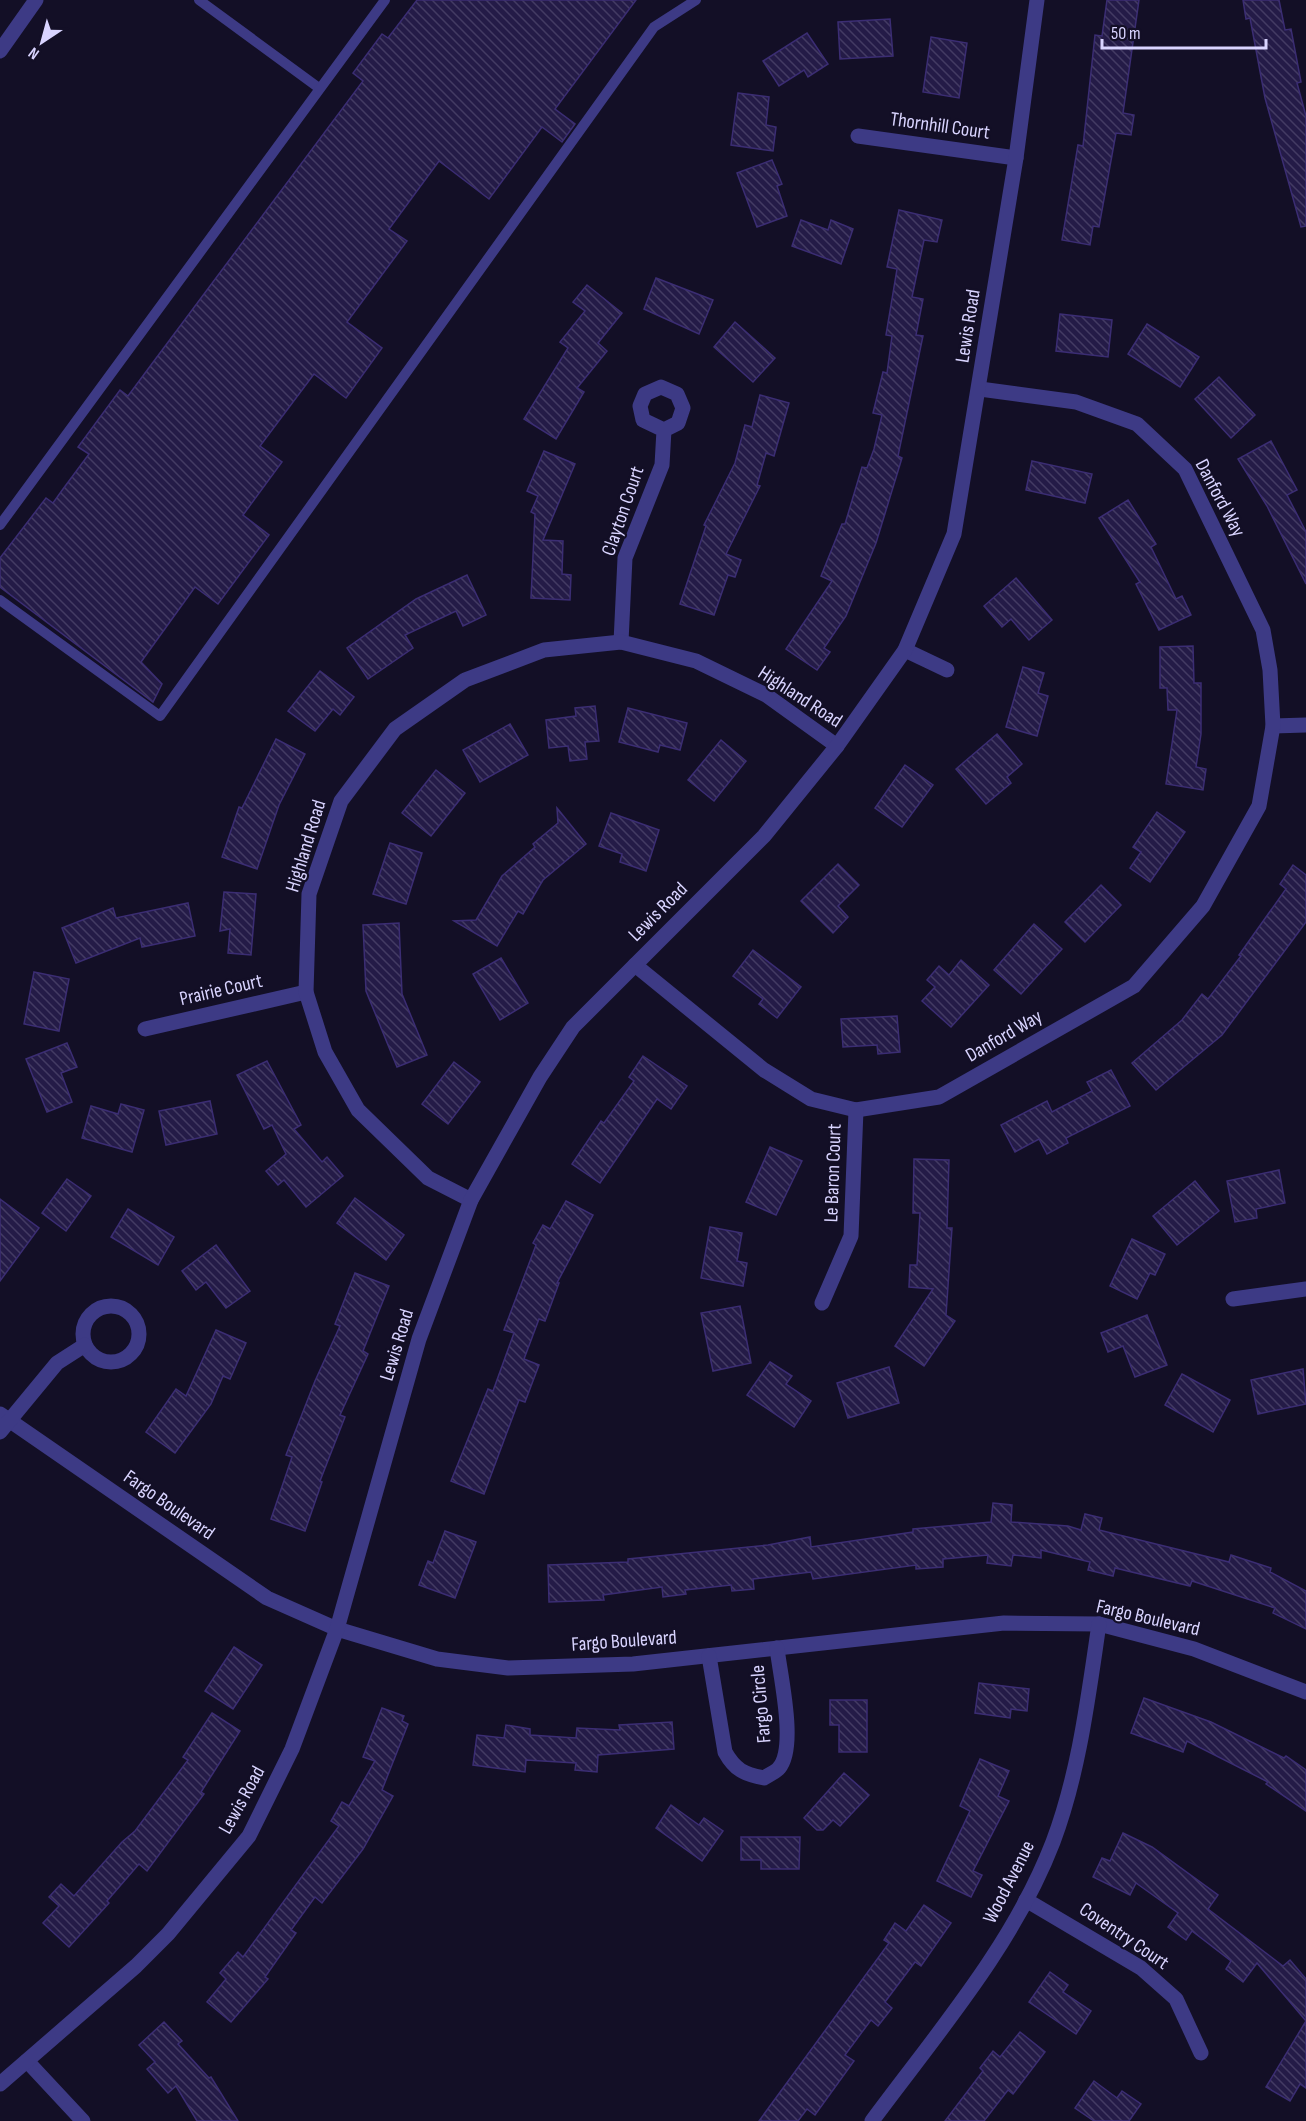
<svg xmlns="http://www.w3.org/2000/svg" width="1306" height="2121" font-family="'Sofia Sans Condensed',sans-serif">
<defs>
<pattern id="building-back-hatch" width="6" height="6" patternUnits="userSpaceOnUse" patternTransform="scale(1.5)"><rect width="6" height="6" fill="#241b47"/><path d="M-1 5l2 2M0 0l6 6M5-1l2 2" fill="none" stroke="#433b63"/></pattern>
</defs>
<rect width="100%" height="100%" fill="#130f26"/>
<g fill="url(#building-back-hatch)" stroke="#3b2d73" stroke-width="1.5">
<polygon points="417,0 636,0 555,109 575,124 562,142 542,127 489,199 439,161 389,229 407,241 347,322 382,348 346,398 314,374 260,446 282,462 243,515 269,535 218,604 195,587 141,662 162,684 153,702 0,587 0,558 46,498 53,503 63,489 89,454 78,447 120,390 128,396 151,365 363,81 353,73 382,34 388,38"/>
<polygon points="1107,0 1139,0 1123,113 1134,115 1131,135 1116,133 1099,227 1093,226 1090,245 1062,240 1078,145 1083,146 1095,35 1102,36"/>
<polygon points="1243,0 1279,0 1285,30 1291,29 1301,82 1297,83 1306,116 1306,226 1301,227 1265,98 1250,18 1246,19"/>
<polygon points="890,19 893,56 840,59 838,22"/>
<polygon points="807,33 828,64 808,77 804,70 779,86 763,61"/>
<polygon points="931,37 967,43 959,98 923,92"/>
<polygon points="738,93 769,97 766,125 776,127 773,151 731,145"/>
<polygon points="772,160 782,184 777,186 787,216 757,227 737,173"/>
<polygon points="899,210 942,220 937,242 924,240 912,297 923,299 916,335 923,336 898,456 902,458 876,543 846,616 824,648 830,652 817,670 786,649 832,581 821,576 842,524 845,524 862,467 867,468 874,449 882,415 873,413 883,372 887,373 892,336 886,335 897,269 887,267"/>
<polygon points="801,220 828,230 831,220 853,229 841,264 792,246"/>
<polygon points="656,278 713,300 699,334 644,309"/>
<polygon points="587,285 622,313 598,343 607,351 577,388 584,392 556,439 524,419 568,348 560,342 585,311 573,302"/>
<polygon points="1060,314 1112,320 1108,357 1056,351"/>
<polygon points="735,322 775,358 753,382 714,347"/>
<polygon points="1147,324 1199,357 1180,387 1128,354"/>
<polygon points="1219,377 1255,415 1231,438 1195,399"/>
<polygon points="760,395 789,403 774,456 766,453 757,485 760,486 726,554 741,560 735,577 728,575 714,615 680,604 706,526 704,525 735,463 745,425 752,427"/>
<polygon points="1271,441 1297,490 1287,495 1306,532 1306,584 1267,506 1238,459"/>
<polygon points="544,451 575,464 543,540 563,541 562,574 571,575 570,600 531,598 535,514 531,512 538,496 527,491"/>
<polygon points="1032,461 1092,474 1085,503 1026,490"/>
<polygon points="1128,500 1156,544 1151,547 1176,599 1182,596 1191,615 1159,630 1136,584 1140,582 1099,518"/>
<polygon points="467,575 486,615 463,626 456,611 405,635 413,648 368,679 347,648 416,599"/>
<polygon points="1016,578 1052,620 1029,640 1011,619 1002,627 984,606"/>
<polygon points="1193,646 1194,683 1201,683 1201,734 1196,767 1206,769 1203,790 1166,784 1177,710 1168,710 1167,688 1160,688 1160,647"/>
<polygon points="1023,667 1044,673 1038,693 1048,696 1037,736 1006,727"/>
<polygon points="320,671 354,697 340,715 333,709 315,731 288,711"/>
<polygon points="595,706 599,741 585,742 587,759 570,761 568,746 549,748 546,720 576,716 575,708"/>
<polygon points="628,708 687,723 680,750 660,745 658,752 619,742"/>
<polygon points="510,724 528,755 480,782 463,750"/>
<polygon points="997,734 1022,764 1007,777 1011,783 986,804 956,769"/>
<polygon points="276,739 305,754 279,805 257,869 222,857 239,807 242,808"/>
<polygon points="721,740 746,761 714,801 688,780"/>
<polygon points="905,765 933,785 902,827 875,808"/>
<polygon points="436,770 465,793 431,836 402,813"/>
<polygon points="557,808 586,844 543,880 523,914 518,911 497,946 454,921 476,920 502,876 535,847 533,844 558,823"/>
<polygon points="1157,812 1185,832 1150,882 1130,868 1141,852 1133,847"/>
<polygon points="611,813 659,830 646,871 620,862 622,854 599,846"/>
<polygon points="390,843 422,853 406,904 373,894"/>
<polygon points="838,864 859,885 838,906 848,917 833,933 801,901"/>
<polygon points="1293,865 1306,875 1306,922 1222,1035 1156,1090 1132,1063 1182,1020 1202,994 1208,999 1241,956 1239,955 1286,889 1280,884"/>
<polygon points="1101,885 1121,905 1085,942 1065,922"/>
<polygon points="224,892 256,894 251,955 228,953 230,929 220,931"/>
<polygon points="188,903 195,936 142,947 140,938 76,963 62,928 113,908 116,918"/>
<polygon points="399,923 402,994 427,1055 397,1067 366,991 363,925"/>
<polygon points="1034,924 1062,949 1021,994 994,970"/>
<polygon points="753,950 801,987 777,1018 759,1004 763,999 733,976"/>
<polygon points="501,958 528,1003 500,1020 473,974"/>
<polygon points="961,960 989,985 951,1027 922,1001 935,987 927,980 939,966 949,975"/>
<polygon points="34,972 69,979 59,1031 24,1024"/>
<polygon points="897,1016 900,1052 878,1054 877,1045 843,1047 841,1019"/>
<polygon points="67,1043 77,1067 61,1073 72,1102 47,1112 26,1059"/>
<polygon points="643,1056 687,1086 671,1109 657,1099 600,1183 572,1164 601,1121 604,1123 634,1081 629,1077"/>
<polygon points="267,1061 301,1125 294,1129 322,1162 327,1157 343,1176 306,1207 284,1180 278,1185 266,1171 286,1154 272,1125 264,1129 237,1075"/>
<polygon points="454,1062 480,1082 448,1124 422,1104"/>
<polygon points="1111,1070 1130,1106 1066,1138 1068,1143 1047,1154 1039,1139 1015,1152 1001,1125 1047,1101 1052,1112 1092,1091 1087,1082"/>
<polygon points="210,1101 217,1134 166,1145 159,1111"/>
<polygon points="121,1104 144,1110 132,1152 82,1138 91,1106 118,1114"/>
<polygon points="770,1147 802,1161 776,1215 746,1202"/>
<polygon points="914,1159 949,1160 947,1228 952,1228 946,1315 955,1321 924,1366 895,1346 933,1289 909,1287 910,1265 917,1265 920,1213 913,1213"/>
<polygon points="1279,1170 1285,1203 1256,1209 1257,1218 1235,1222 1227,1181"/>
<polygon points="67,1179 91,1196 66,1231 42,1213"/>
<polygon points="1195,1181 1219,1211 1177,1245 1153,1216"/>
<polygon points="355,1198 404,1235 386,1260 337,1223"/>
<polygon points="0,1199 39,1228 0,1281"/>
<polygon points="566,1201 593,1215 557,1283 559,1283 545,1321 539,1319 524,1359 539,1365 525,1402 519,1400 484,1494 451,1481 488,1389 493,1391 514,1333 504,1330 536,1245 533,1243 543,1225 550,1229"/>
<polygon points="128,1209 174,1237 158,1265 111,1237"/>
<polygon points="710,1227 742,1233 737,1261 747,1263 743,1286 701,1278"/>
<polygon points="1132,1239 1165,1254 1155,1275 1150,1273 1137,1299 1110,1286"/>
<polygon points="216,1245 250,1291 226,1308 206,1282 196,1290 182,1271"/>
<polygon points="355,1273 389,1286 363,1351 368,1354 340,1415 345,1417 320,1481 322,1482 305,1531 271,1519 292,1457 286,1455 315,1381 340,1326 335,1324"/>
<polygon points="740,1306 751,1363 713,1371 701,1313"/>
<polygon points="1147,1315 1167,1365 1135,1377 1123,1346 1108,1352 1101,1333"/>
<polygon points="216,1330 246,1343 230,1379 223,1376 211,1404 175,1453 146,1432 176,1389 186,1396"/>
<polygon points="770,1362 792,1376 786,1384 811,1401 794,1427 747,1395"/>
<polygon points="889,1367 899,1403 848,1418 837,1383"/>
<polygon points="1303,1369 1306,1404 1258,1414 1251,1380"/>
<polygon points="1182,1374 1230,1400 1213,1432 1165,1405"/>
<polygon points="993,1503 1012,1505 1011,1522 1068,1526 1081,1530 1085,1514 1102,1518 1099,1530 1229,1562 1231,1555 1271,1568 1270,1572 1306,1591 1306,1629 1273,1613 1275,1608 1192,1581 1190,1586 1115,1568 1113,1576 1088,1570 1090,1562 1041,1550 1041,1558 1013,1555 1011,1566 987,1563 988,1555 943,1559 943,1567 916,1569 916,1565 813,1579 811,1572 753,1579 754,1589 732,1591 731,1585 685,1590 686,1594 663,1597 662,1587 603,1595 604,1600 549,1602 548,1565 628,1562 628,1559 768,1545 810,1537 811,1547 913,1532 913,1529 991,1522"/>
<polygon points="445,1531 476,1542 455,1598 419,1585 428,1561 433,1563"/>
<polygon points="234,1647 262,1665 233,1709 205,1691"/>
<polygon points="979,1683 1029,1689 1027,1711 1011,1709 1010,1718 975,1713"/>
<polygon points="1144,1698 1211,1722 1284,1758 1286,1756 1306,1770 1306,1811 1266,1784 1268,1782 1187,1741 1183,1752 1131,1733"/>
<polygon points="830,1700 867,1700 867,1752 839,1752 839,1725 830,1725"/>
<polygon points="382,1708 404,1716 402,1721 408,1724 382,1790 393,1796 363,1849 322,1903 315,1897 291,1930 296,1933 265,1977 268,1979 231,2022 207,2002 226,1979 220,1973 238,1952 243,1957 339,1826 331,1821 342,1802 349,1806 375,1761 363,1757"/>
<polygon points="212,1713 240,1731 201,1792 204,1794 147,1871 139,1864 107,1901 109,1903 69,1947 43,1923 59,1906 49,1897 61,1884 74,1896 122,1842 135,1831 188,1760 183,1757"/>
<polygon points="672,1722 674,1749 598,1755 597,1772 575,1770 576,1763 526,1760 525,1772 473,1765 477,1735 504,1738 506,1725 530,1729 530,1735 576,1738 577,1728 620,1730 619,1725"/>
<polygon points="980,1759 1009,1771 998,1796 1009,1801 973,1871 982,1875 971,1897 937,1881 970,1811 960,1806"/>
<polygon points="844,1773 869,1795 840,1826 833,1820 823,1830 817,1830 804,1818"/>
<polygon points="671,1805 699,1825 704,1818 723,1831 702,1861 656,1828"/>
<polygon points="1123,1833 1152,1847 1218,1895 1208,1909 1283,1966 1290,1960 1306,1979 1306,2088 1300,2084 1290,2101 1266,2087 1306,2021 1257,1963 1243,1982 1226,1969 1231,1961 1192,1931 1186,1940 1168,1927 1178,1913 1136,1883 1130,1895 1093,1877 1102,1858 1110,1861"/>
<polygon points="741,1837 800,1837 799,1869 761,1869 761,1860 741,1860"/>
<polygon points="924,1905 951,1923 921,1966 915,1962 885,2002 892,2008 878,2026 871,2020 845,2055 854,2061 815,2115 807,2109 798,2121 759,2121 889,1943 884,1940 895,1923 906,1931"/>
<polygon points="1050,1972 1068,1985 1063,1992 1091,2011 1076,2034 1029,2002"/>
<polygon points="164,2022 182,2041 178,2044 209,2078 211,2077 238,2121 197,2121 176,2086 168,2093 147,2069 155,2062 139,2045"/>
<polygon points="1020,2032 1045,2052 1013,2094 1008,2090 984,2121 945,2121 983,2071 980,2068 993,2051 1000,2057"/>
<polygon points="1094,2081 1117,2098 1122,2091 1141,2104 1129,2121 1094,2121 1075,2108"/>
</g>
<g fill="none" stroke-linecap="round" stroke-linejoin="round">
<g stroke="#3d3a85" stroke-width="10">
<polyline points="199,0 319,88"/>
<polyline points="0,525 385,0"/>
<polyline points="0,600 160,716 654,27 696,0"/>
</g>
<g stroke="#3d3a85" stroke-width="15">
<polyline points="0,51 36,0"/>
<polyline points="858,136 1016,158"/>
<polyline points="621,642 625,558 662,465 664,430 678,423 683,408 677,394 661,387 645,394 640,406 643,420 664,430"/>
<polyline points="905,650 947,670"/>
<polyline points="1273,726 1306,725"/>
<polyline points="635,965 764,1070 811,1099 856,1110 939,1097 1134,986 1203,906 1259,806 1273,726 1270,670 1263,630 1185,469 1137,424 1076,402 980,389"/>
<polyline points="145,1029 306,992"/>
<polyline points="471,1200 428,1178 358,1110 325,1052 306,992 309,894 341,801 395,729 465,680 544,650 621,642 696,661 766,695 837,746"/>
<polyline points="1233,1299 1306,1289"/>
<polyline points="822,1303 851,1236 856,1110"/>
<circle cx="111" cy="1334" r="28"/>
<polyline points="0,1414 267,1598 337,1629 437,1659 508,1668 633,1664 1004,1623 1099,1624 1194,1649 1306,1692"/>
<polyline points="0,1432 57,1363 85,1345"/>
<path d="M709,1656L725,1752C735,1770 744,1774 764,1778C768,1775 776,1772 779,1768C797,1747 780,1675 777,1648"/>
<polyline points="1026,1900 1141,1968 1176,1999 1201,2053"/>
<polyline points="27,2061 83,2121"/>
<polyline points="0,2084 136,1966 168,1934 249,1836 292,1749 337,1629 419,1339 471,1200 540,1077 573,1027 764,836 837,746 905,650 954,534 1016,158 1037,0"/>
<path d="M872,2121C937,2033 1013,1946 1053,1842C1079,1773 1088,1698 1099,1624"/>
</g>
</g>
<g text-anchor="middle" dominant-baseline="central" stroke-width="4.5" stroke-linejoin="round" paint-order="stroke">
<g font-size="20" fill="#d9d4ff" stroke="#130f26">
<text transform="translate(940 126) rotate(8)">Thornhill Court</text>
<text transform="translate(968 326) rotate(-81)">Lewis Road</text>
<text transform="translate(1220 498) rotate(62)">Danford Way</text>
<text transform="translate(623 511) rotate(-71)">Clayton Court</text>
<text transform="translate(800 697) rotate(33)">Highland Road</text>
<text transform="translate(306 846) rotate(-73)">Highland Road</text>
<text transform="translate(658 912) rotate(-45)">Lewis Road</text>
<text transform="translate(221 990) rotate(-13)">Prairie Court</text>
<text transform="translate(1004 1036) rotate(-30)">Danford Way</text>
<text transform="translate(833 1173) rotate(-88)">Le Baron Court</text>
<text transform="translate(397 1345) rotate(-73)">Lewis Road</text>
<text transform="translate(169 1505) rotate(35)">Fargo Boulevard</text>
<text transform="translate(1148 1618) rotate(13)">Fargo Boulevard</text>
<text transform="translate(624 1641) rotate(-4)">Fargo Boulevard</text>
<text transform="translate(761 1704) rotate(-95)">Fargo Circle</text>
<text transform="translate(242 1800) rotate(-61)">Lewis Road</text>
<text transform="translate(1009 1882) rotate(-63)">Wood Avenue</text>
<text transform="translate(1124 1936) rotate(34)">Coventry Court</text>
</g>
</g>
<g transform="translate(42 42) rotate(216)" stroke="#130f26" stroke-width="4.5" paint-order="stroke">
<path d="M0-4.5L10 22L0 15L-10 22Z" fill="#d9d4ff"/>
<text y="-9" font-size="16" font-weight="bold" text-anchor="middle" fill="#d9d4ff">N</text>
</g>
<path d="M1102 39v9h164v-9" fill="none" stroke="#d9d4ff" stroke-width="3"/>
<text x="1111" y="39" font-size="18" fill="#d9d4ff" stroke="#130f26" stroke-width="4.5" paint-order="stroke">50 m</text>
</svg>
